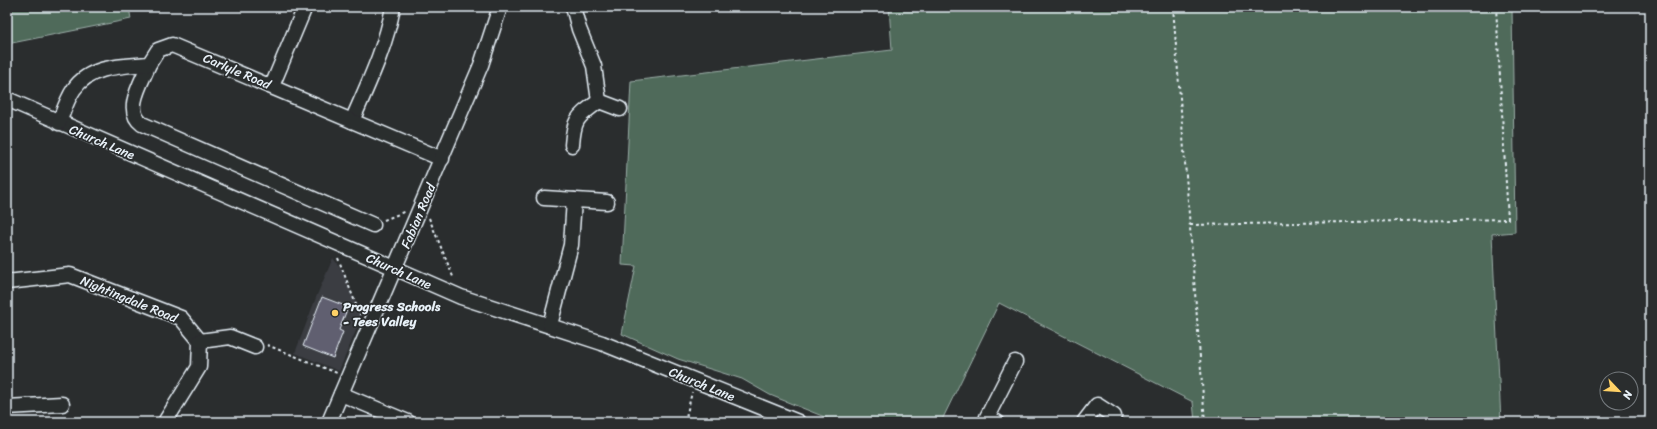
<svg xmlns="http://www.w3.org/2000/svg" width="1657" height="429" font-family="Sriracha,sans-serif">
<rect width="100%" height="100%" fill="#2a2d2e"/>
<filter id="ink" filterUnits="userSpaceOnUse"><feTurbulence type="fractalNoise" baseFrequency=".025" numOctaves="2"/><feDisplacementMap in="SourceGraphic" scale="8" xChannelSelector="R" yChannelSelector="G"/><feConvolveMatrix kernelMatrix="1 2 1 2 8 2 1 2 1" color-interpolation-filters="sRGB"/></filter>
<g filter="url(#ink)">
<polygon fill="#3a3c42" points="333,258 342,270 361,315 358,326 339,371 295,353 317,295"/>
<g fill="#506b5a" stroke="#9caea9">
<polygon points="7,7 129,7 131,19 7,44"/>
<polygon points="889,7 1512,7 1515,232 1492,234 1501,422 1195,422 1193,402 999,303 941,422 837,422 770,395 742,379 678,359 622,334 636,266 622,265 631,81 892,50"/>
</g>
<polygon fill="#605e70" stroke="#e8f1f8" points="322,297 348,307 339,330 343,332 333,358 303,346"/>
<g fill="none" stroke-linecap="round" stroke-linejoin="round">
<defs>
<g id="minor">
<polyline points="573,7 579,29 594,66 599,101 620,109"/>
<path d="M149,64C142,82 123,110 142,124L373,225"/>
<polyline points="272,86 305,7"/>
<polyline points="7,99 461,297 602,343 798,422"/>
<path d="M352,121C368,84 386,47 393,7"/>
<path d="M59,123C63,112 67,99 74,89C90,65 124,66 149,64L158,50L172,45L442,159"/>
<path d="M572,145C574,117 578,117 599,101"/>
<polyline points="544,198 607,202"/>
<polyline points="7,282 70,275 181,318 200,341 199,367 165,422"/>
<polyline points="550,325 571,245 574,200"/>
<polyline points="200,341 230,337 255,347"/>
<polyline points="341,394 408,422"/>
<polyline points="7,407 62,404"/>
<polyline points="329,422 481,65 500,7"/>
<polyline points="997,422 987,417 1015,362"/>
<polyline points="1084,422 1097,405 1114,416"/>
</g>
</defs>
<use href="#minor" stroke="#e8f1f8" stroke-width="17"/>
<g stroke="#e8f1f8" stroke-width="2" stroke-dasharray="3 3" stroke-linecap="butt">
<polyline points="1173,7 1205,422"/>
<polyline points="429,218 454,279"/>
<polyline points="384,220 406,211"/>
<polyline points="1190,225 1508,219 1496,7"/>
<polyline points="338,258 360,315"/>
<polyline points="267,345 337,373"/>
<polyline points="685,422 692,392"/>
</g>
<use href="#minor" stroke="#2a2d2e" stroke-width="14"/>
</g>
</g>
<circle fill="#ffd166" stroke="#2a2d2e" stroke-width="1.5" cx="335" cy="313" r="4"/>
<g text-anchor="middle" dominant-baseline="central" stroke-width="3.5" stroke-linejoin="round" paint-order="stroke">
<g font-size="13" fill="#e8f1f8" stroke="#2a2d2e">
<text transform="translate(237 71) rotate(23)">Carlyle Road</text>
<text transform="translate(102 142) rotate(23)">Church Lane</text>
<text transform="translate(418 216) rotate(-67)">Fabian Road</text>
<text transform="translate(399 271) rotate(24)">Church Lane</text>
<text transform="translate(129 299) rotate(22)">Nightingdale Road</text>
<text transform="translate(702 384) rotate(22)">Church Lane</text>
</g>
<g font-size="13" font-weight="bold" fill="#e8f1f8" stroke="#2a2d2e" text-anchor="start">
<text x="343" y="306">Progress Schools<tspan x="343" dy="15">- Tees Valley</tspan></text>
</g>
</g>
<rect width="1657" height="429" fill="none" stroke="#2a2d2e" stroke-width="24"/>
<rect x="12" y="12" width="1633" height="405" fill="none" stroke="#e8f1f8" stroke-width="1.5" filter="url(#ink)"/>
<g transform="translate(1619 391) rotate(115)"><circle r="19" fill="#2a2d2e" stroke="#767b7f"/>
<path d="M0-3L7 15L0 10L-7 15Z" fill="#ffd166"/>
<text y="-6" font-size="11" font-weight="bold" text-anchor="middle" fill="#e8f1f8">N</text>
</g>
</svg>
